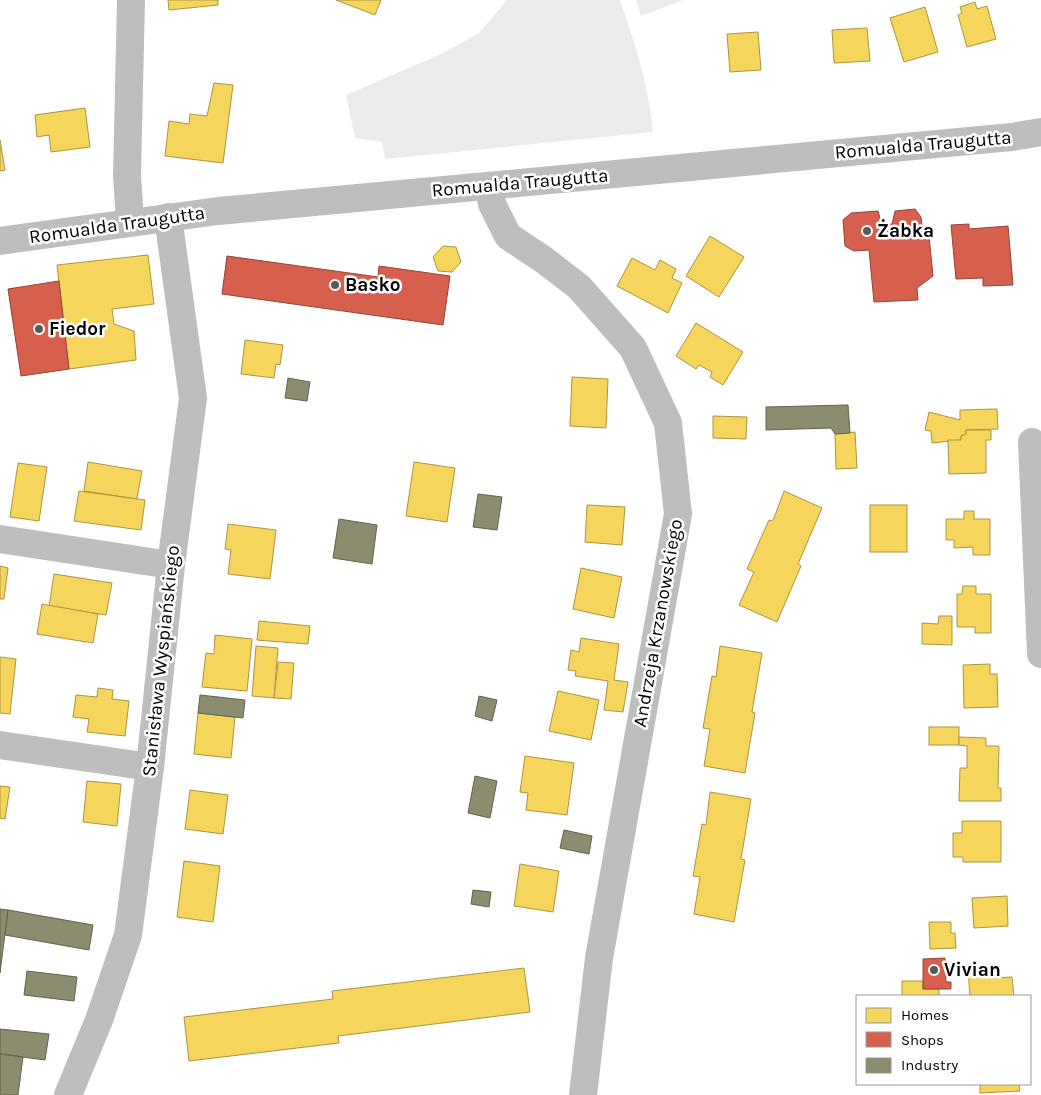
<svg xmlns="http://www.w3.org/2000/svg" width="1041" height="1095" font-family="Karla,sans-serif">
<rect width="100%" height="100%" fill="#fff"/>
<g fill="#ebebeb">
<path d="M507,0H620C635,44 649,86 653,132L385,159L382,142L355,138L346,95L441,54L479,33Z"/>
<polygon points="636,0 683,0 641,16"/>
</g>
<g fill="#f6d55c" stroke="#ac9540">
<polygon points="168,0 218,0 218,5 169,10"/>
<polygon points="336,0 381,0 375,15"/>
<polygon points="975,2 977,9 987,6 996,39 967,47 958,15 962,13 960,7"/>
<polygon points="925,7 938,52 904,62 890,18"/>
<polygon points="867,28 870,61 834,63 832,30"/>
<polygon points="758,32 761,70 730,72 727,34"/>
<polygon points="214,83 233,85 223,163 165,156 169,121 189,124 190,114 207,116"/>
<polygon points="85,108 90,147 51,152 49,135 37,137 35,115"/>
<polygon points="0,140 5,170 0,171"/>
<polygon points="710,236 744,257 719,297 686,276"/>
<polygon points="443,246 456,247 461,262 452,272 438,271 433,257"/>
<polygon points="148,255 154,304 112,309 114,324 134,331 136,360 69,369 57,265"/>
<polygon points="632,258 655,270 660,260 676,269 672,278 682,283 668,313 617,286"/>
<polygon points="696,323 743,352 723,385 710,377 712,372 699,365 696,369 676,356"/>
<polygon points="245,340 283,345 280,365 276,364 274,378 241,374"/>
<polygon points="572,377 608,379 606,428 570,426"/>
<polygon points="997,409 998,429 966,430 966,434 961,436 961,440 932,443 931,431 925,430 929,412 960,420 960,410"/>
<polygon points="713,416 747,417 746,439 713,438"/>
<polygon points="966,430 991,430 991,440 986,440 986,473 949,474 948,440 961,440 961,436 966,434"/>
<polygon points="855,432 857,468 836,469 835,434"/>
<polygon points="88,462 142,471 137,499 84,491"/>
<polygon points="414,462 455,468 447,522 406,516"/>
<polygon points="18,463 47,467 39,521 10,517"/>
<polygon points="79,491 145,500 141,530 74,521"/>
<polygon points="784,491 822,508 798,564 801,566 777,622 739,605 754,572 747,569 769,520 772,521 774,518"/>
<polygon points="587,505 625,507 622,545 585,542"/>
<rect x="870" y="505" width="37" height="47"/>
<polygon points="964,511 974,511 974,519 990,519 990,555 973,555 973,547 954,548 954,540 946,540 946,519 964,519"/>
<polygon points="228,524 276,530 270,579 228,574 231,550 225,549"/>
<polygon points="0,566 8,568 4,599 0,599"/>
<polygon points="581,568 622,577 614,618 573,609"/>
<polygon points="54,574 112,583 106,615 49,606"/>
<polygon points="963,586 976,586 976,594 991,594 991,633 975,633 975,627 957,627 957,594 962,594"/>
<polygon points="42,604 98,614 93,643 37,634"/>
<polygon points="939,616 952,616 952,645 922,644 922,623 938,624"/>
<polygon points="259,621 310,626 308,644 257,640"/>
<polygon points="215,635 252,639 247,691 202,687 206,653 214,654"/>
<polygon points="581,638 619,644 614,680 628,682 623,712 604,710 608,681 575,676 576,671 568,670 571,650 579,652"/>
<polygon points="256,646 278,648 274,698 252,696"/>
<polygon points="720,646 762,653 752,712 755,713 745,773 704,766 710,729 703,728 712,676 716,677"/>
<polygon points="0,657 16,659 10,714 0,713"/>
<polygon points="278,662 294,663 291,699 274,698"/>
<polygon points="990,664 990,674 997,674 998,707 964,708 963,665"/>
<polygon points="98,688 113,690 112,699 129,701 125,736 87,732 89,719 73,717 76,695 97,697"/>
<polygon points="558,691 599,700 591,740 549,731"/>
<polygon points="198,713 235,717 231,758 194,754"/>
<rect x="929" y="727" width="30" height="18"/>
<polygon points="959,737 986,738 986,746 999,746 998,788 1001,788 1001,801 959,801 960,768 967,768 967,746 959,745"/>
<polygon points="525,756 574,763 567,815 526,810 528,793 520,792"/>
<polygon points="87,781 121,784 117,826 83,822"/>
<polygon points="0,786 10,787 5,819 0,818"/>
<polygon points="190,790 228,795 223,834 185,829"/>
<polygon points="710,792 751,799 741,859 745,860 734,922 694,914 700,877 693,876 702,824 706,825"/>
<polygon points="962,821 1001,821 1001,862 963,862 963,857 953,857 953,833 962,833"/>
<polygon points="184,861 220,866 213,922 177,917"/>
<polygon points="520,864 559,871 553,912 514,906"/>
<polygon points="1007,896 1008,926 974,928 972,898"/>
<polygon points="929,922 951,922 951,933 955,933 956,948 930,949"/>
<polygon points="524,968 530,1012 338,1036 339,1043 189,1061 184,1017 333,999 332,991"/>
<polygon points="992,968 993,978 1012,977 1014,996 970,996 968,970"/>
<polygon points="902,981 923,981 923,989 939,989 939,996 902,996"/>
<polygon points="980,1084 1019,1084 1020,1091 980,1093"/>
</g>
<g fill="#d6604d" stroke="#964336">
<polygon points="915,209 921,217 922,226 928,226 933,276 917,288 918,300 874,302 869,250 854,251 845,246 843,220 851,213 878,211 882,225 892,224 895,211"/>
<polygon points="969,224 969,229 1008,226 1013,285 983,286 983,278 956,279 951,225"/>
<polygon points="227,256 378,277 379,266 450,276 443,325 222,294"/>
<polygon points="59,281 69,369 21,376 8,289"/>
<polygon points="945,958 946,982 951,982 951,989 923,989 923,959"/>
</g>
<g fill="#8c8c6e" stroke="#62624d">
<polygon points="288,378 310,382 307,401 285,398"/>
<polygon points="848,405 850,433 835,434 831,428 766,430 766,407"/>
<polygon points="478,494 502,497 497,530 473,527"/>
<polygon points="339,519 377,525 372,564 333,558"/>
<polygon points="200,695 245,700 243,718 198,713"/>
<polygon points="479,696 497,700 492,721 475,716"/>
<polygon points="475,776 497,781 490,818 468,813"/>
<polygon points="564,830 592,836 589,854 560,848"/>
<polygon points="473,890 491,892 489,907 471,904"/>
<polygon points="0,909 8,910 0,973"/>
<polygon points="8,910 93,925 89,950 5,935"/>
<polygon points="27,971 77,977 74,1001 24,995"/>
<polygon points="0,1029 49,1034 45,1060 0,1054"/>
<polygon points="0,1054 23,1057 18,1095 0,1095"/>
</g>
<g fill="none" stroke-linecap="round" stroke-linejoin="round">
<g stroke="#bebebe" stroke-width="28">
<polyline points="489,187 492,204 508,236 544,260 579,287 633,348 668,423 678,514 599,958 583,1095"/>
<polyline points="130,222 127,175 131,0"/>
<polyline points="1032,442 1041,654"/>
<polyline points="0,539 171,565"/>
<polyline points="0,745 150,767"/>
<polyline points="68,1095 99,1020 128,935 150,767 171,565 193,398 168,217"/>
</g>
<polyline stroke="#bebebe" stroke-width="28" points="0,241 218,211 1012,137 1041,132"/>
</g>
<g fill="#595959" stroke="#fff" stroke-width="2">
<circle cx="867" cy="231" r="5"/>
<circle cx="335" cy="285" r="5"/>
<circle cx="39" cy="329" r="5"/>
<circle cx="934" cy="970" r="5"/>
</g>
<g text-anchor="middle" dominant-baseline="central" stroke-width="5" stroke-linejoin="round" paint-order="stroke">
<g font-size="19" fill="#000" stroke="#fff">
<text transform="translate(923 145) rotate(-5)">Romualda Traugutta</text>
<text transform="translate(520 183) rotate(-5)">Romualda Traugutta</text>
<text transform="translate(117 225) rotate(-8)">Romualda Traugutta</text>
<text transform="translate(658 623) rotate(-80)">Andrzeja Krzanowskiego</text>
<text transform="translate(161 661) rotate(-84)">Stanisława Wyspiańskiego</text>
</g>
<g font-size="19" font-weight="bold" fill="#000" stroke="#fff" text-anchor="start">
<text x="877" y="231">Żabka</text>
<text x="345" y="285">Basko</text>
<text x="49" y="329">Fiedor</text>
<text x="944" y="970">Vivian</text>
</g>
</g>
<rect x="856" y="995" width="175" height="90" fill="#ffffff" stroke="#999999"/>
<rect x="866" y="1008" width="25" height="15" fill="#f6d55c" stroke="#999999"/>
<text x="901" y="1020" font-size="15" fill="#000000">Homes</text>
<rect x="866" y="1032" width="25" height="15" fill="#d6604d" stroke="#999999"/>
<text x="901" y="1045" font-size="15" fill="#000000">Shops</text>
<rect x="866" y="1058" width="25" height="15" fill="#8c8c6e" stroke="#999999"/>
<text x="901" y="1070" font-size="15" fill="#000000">Industry</text>
</svg>
